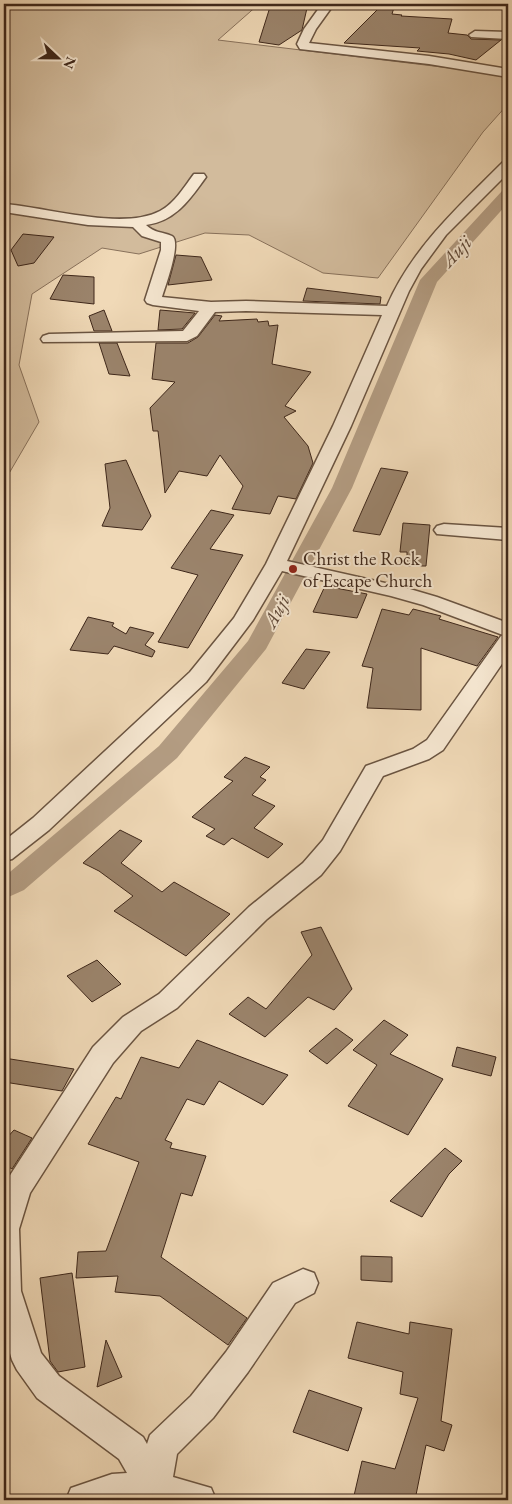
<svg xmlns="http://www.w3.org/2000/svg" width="512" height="1504" font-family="'EB Garamond',serif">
<rect width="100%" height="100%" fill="#f0d9b7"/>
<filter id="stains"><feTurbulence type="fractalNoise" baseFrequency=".004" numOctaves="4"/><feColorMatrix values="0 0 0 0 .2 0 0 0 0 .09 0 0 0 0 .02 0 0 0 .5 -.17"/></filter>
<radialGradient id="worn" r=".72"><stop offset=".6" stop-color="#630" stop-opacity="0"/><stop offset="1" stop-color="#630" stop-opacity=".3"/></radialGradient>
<polygon fill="#d2bb9c" stroke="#88715b" points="4,4 259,4 218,40 508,75 508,104 483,132 378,278 323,273 249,235 205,233 139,254 102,248 32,294 19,365 39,422 4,482"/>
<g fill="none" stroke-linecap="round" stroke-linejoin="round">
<polygon fill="#b39c82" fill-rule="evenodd" points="508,189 508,203 437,282 352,488 266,649 177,758 24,890 4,899 4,877 159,746 248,641 332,488 420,280 502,191"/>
</g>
<g fill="#9b846c" stroke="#3e271a">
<polygon points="383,4 395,4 392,14 402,15 401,16 452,19 448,33 467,35 471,39 501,40 476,60 449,54 417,51 420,48 344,43"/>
<polygon points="270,7 307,8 302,30 279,45 259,42"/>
<polygon points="23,234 54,237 34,263 18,266 11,250"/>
<polygon points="176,255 201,257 212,280 168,285"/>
<polygon points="63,275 94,277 94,304 50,299"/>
<polygon points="307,288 381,297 380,304 303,301"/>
<polygon points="104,310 112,331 94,331 89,316"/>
<polygon points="160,310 195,313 182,329 158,330"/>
<polygon points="215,315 222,316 219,321 257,319 258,322 268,321 269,326 278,325 272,364 311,372 285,406 296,411 284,417 308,446 313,463 296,499 278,496 270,514 232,509 243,486 220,455 207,476 179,471 165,493 158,431 153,431 150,408 175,382 152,379 156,343 188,343 198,337"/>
<polygon points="99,343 117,343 130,376 109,374"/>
<polygon points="126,460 151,516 142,530 102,526 110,508 105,464"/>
<polygon points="381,468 408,472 380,535 353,531"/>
<polygon points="211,510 234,515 210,549 243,555 188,648 158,642 198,575 171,568"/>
<polygon points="403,523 430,525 426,566 407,566 407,552 400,552"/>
<polygon points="325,586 367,594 357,618 313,612"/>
<polygon points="382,609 409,615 413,609 441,616 439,619 498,637 477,666 421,648 421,710 367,708 373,668 362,666"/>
<polygon points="88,617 114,623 112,626 126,634 130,627 154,633 145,645 155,651 152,657 114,646 108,654 70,650"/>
<polygon points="306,649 330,652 304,689 282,683"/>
<polygon points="245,757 270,767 260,777 266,780 252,795 275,806 254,828 283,844 268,858 232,838 224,845 206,836 215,829 192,817 233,781 224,777"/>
<polygon points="120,830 142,841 121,863 162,892 174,882 230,914 186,956 114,911 133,896 99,871 83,863"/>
<polygon points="321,927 352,989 334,1010 308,997 265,1037 229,1014 248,997 266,1009 312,955 301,932"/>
<polygon points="97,960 121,984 92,1002 67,976"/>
<polygon points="384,1020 408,1035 390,1054 443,1079 408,1135 348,1106 377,1065 353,1050"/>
<polygon points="336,1028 353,1040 327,1064 309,1051"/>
<polygon points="197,1040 288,1075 263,1105 219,1081 204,1105 187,1099 165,1140 172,1143 170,1148 206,1156 192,1196 181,1193 161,1257 247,1318 228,1345 160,1296 115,1292 118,1276 76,1278 78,1252 106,1251 139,1162 88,1144 116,1097 121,1099 141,1057 179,1068"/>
<polygon points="457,1047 496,1057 491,1076 452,1066"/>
<polygon points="4,1058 74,1069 62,1091 4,1082"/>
<polygon points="14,1130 32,1138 12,1169 4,1164 4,1141"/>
<polygon points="445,1148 462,1161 449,1174 422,1217 390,1201"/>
<polygon points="361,1256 392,1257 392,1282 361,1280"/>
<polygon points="72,1273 85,1367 58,1372 50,1361 40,1278"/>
<polygon points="357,1322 409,1334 410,1322 452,1329 441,1421 452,1425 444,1451 426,1445 415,1500 353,1500 362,1461 395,1469 418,1398 400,1394 403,1372 348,1358"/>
<polygon points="106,1340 122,1377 97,1387"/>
<polygon points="309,1390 362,1408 348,1451 293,1432"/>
</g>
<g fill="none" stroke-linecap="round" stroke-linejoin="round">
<defs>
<g id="street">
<polygon points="322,4 334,4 316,29 309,43 429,56 508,69 508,77 429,64 300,49 297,44 304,29"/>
<polygon points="475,31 508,32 508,39 471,37 469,35"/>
<path d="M508,161V173L446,235L421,269L409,291L351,426L287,561L403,587L437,597L508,623V655L443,750L429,759L383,776L340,851L321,875L267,919L177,1008L141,1031L113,1063L30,1193L19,1229L21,1291L41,1353L59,1376L143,1437L147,1444L150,1435L191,1396L226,1352L273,1283L303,1269L314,1273L318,1283L314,1293L295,1303L248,1372L213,1418L177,1454L173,1477L211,1488L216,1500H66L71,1488L112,1474L127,1473L119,1459L37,1398L17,1370L12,1360L4,1333V1186L7,1180L93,1047L123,1017L159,994L249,907L303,863L323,840L366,766L413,749L427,740L501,636L503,635L423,605L391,596L282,571L253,620L206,682L49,830L12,859L4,861V841L33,818L190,672L234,618L266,564L333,426L382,315L246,311L215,312L197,336L187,341L43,342L41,339L43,336L49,334L183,331L199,311L153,305L147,303L145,300L161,250V242L142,236L133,227L88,225L4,212V204C47,207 122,231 160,211C175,203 184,187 194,174H204L206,177C190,199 176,221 146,225C154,233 163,232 172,236C182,242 165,287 162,297L211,302L246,301L387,306C412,248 459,206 503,162Z"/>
<polygon points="444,524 508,528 508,540 437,534 434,530 437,526"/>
</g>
</defs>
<use href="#street" stroke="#6a5441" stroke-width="3"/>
<use href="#street" fill="#f5e6d0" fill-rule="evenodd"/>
</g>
<circle fill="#8f2418" stroke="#f5e6d0" stroke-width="2" cx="293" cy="569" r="5"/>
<g text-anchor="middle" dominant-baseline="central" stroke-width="4" stroke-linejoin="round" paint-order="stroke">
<g font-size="19" fill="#3e271a" stroke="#f5e6d0" text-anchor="start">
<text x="303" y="558">Christ the Rock<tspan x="303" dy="22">of Escape Church</tspan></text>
</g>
<g font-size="20" font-style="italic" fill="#614a39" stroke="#f5e6d0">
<text transform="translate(456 251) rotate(-47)">Auji</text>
<text transform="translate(276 611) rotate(-62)">Auji</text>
</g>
</g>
<rect width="512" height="1504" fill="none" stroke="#f0d9b7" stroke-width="20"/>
<rect x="5" y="5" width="502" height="1494" fill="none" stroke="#3e271a" stroke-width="2.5"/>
<rect x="10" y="10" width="492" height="1484" fill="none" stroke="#3e271a"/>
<g transform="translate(58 58) rotate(112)" stroke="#f5e6d0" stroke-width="4" paint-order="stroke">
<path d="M0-4L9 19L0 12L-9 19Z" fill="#3e271a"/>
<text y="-8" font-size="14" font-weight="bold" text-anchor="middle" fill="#3e271a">N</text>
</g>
<rect width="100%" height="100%" filter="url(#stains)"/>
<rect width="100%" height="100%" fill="url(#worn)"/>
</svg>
